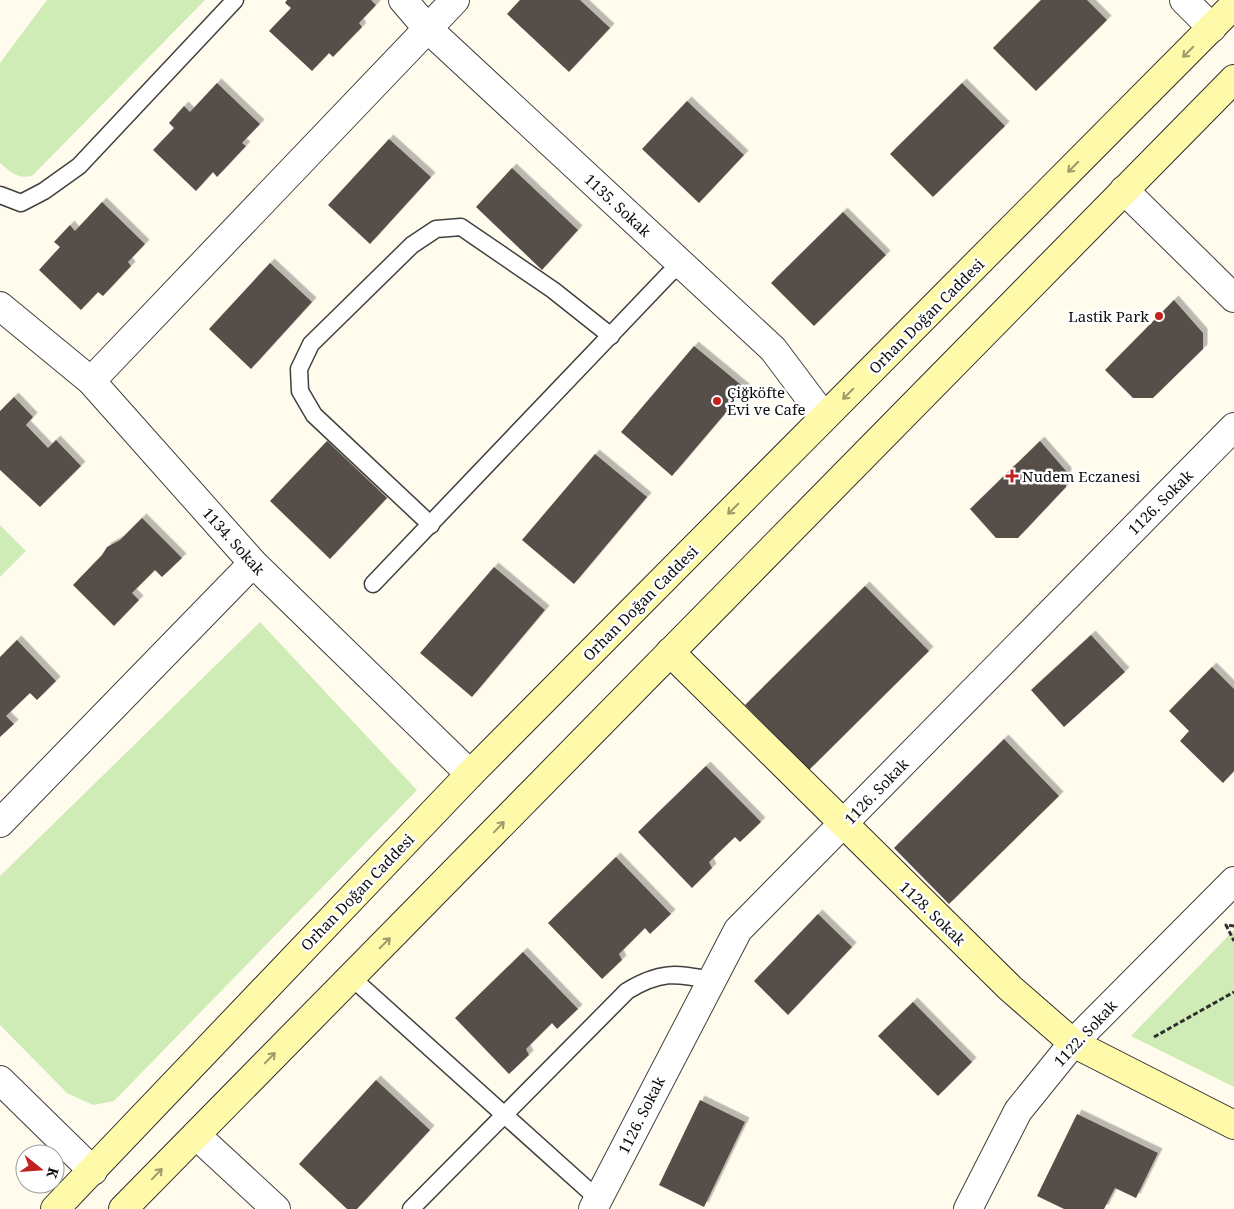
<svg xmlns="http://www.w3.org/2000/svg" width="1234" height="1209" font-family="'Noto Serif',serif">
<defs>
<filter id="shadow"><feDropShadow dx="4.5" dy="-4.5" stdDeviation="0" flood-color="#0004"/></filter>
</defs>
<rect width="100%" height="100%" fill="#fffcee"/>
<g fill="#cfebb6">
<path d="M47,0H205L32,176C17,179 11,172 0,163V63Z"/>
<polygon points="0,525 26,551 0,577"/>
<polygon points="260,622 417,790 114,1101 93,1105 67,1093 0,1025 0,876"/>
<polygon points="1234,930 1234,1087 1131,1036"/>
</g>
<g fill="#564f49" filter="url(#shadow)">
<polygon points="287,0 371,0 376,5 359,23 362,27 333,57 329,53 312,71 269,31 291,8 285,3"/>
<polygon points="520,0 580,0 610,28 569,72 507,14"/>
<polygon points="1041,0 1087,0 1107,20 1036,91 993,48"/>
<polygon points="217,83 260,124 242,143 246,146 217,177 213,172 196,191 153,150 174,128 169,123 184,106 190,112"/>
<polygon points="962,83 1005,126 933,197 890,154"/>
<polygon points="687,101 744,155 699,203 642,149"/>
<polygon points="389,139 431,177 370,244 328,205"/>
<polygon points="512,168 578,230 542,270 476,207"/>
<polygon points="102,202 145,244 128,262 131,266 103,296 98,292 81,310 39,270 60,247 54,242 70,225 75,231"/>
<polygon points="843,212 886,255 814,326 771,283"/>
<polygon points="270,263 312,302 251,369 209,329"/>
<polygon points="1174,300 1203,333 1203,349 1153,398 1133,398 1105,370"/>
<polygon points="694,346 746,389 672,476 621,432"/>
<polygon points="14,397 33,417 26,425 48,448 56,440 81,466 40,507 0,470 0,411"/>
<polygon points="327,441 387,498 330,559 270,501"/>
<polygon points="1040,441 1067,472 1066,487 1018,538 996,538 970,509"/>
<polygon points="595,454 647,497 574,584 522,540"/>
<polygon points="142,518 182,558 162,577 155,570 132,593 139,600 114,626 73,585 102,555 107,547 120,540"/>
<polygon points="494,567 545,610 472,697 420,653"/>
<polygon points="865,586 929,651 809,770 745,705"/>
<polygon points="1091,635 1125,672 1064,727 1031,690"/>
<polygon points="17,640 56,681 37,700 30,693 6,716 14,724 0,737 0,657"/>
<polygon points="1212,667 1234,689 1234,771 1223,783 1180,741 1189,731 1169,711"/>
<polygon points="1004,739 1059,796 949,904 894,848"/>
<polygon points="706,766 761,822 740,842 735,837 709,862 712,868 692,888 638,832"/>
<polygon points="616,857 671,914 650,934 645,928 619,954 622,960 602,979 548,923"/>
<polygon points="818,914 852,947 788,1015 754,981"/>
<polygon points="523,952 578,1009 557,1029 552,1023 526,1049 529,1055 509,1074 455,1018"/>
<polygon points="913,1002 972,1062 938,1096 878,1036"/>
<polygon points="376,1080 430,1130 357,1209 347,1209 299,1164"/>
<polygon points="700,1100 745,1122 704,1207 659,1185"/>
<polygon points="1077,1114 1158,1153 1136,1198 1115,1188 1104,1209 1064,1209 1037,1196"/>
</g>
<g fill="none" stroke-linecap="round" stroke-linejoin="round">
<defs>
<g id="lane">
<polyline points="0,195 21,203 44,191 79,166 235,0"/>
<polyline points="431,525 314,415 300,391 299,369 311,344 412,245 436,229 461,227 553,290 611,336"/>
<polyline points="373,584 668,275 681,264"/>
<polyline points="351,977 598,1199"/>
<path d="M411,1209L627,991C660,971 675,973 711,980"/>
</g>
<g id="street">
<polyline points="403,0 427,28 773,349 824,417"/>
<polyline points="1184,0 1212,28"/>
<polyline points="1124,190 1234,298"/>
<polyline points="0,306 91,381 253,563 470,774"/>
<polyline points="91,381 455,0"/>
<polyline points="0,823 253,563"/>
<polyline points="0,1080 93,1171"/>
<polyline points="196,1135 276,1209"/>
<polyline points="593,1209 738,930 1234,427"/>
<polyline points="968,1209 1018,1111 1073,1043 1234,881"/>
</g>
<g id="secondary">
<polyline points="670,652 1010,988 1073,1043 1234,1125"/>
<polyline points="55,1209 470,774 1234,5"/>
<polyline points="123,1209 1234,79"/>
</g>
</defs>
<use href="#lane" stroke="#404040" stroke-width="19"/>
<use href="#street" stroke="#404040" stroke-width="30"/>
<use href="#secondary" stroke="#2f2f2f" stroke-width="30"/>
<g stroke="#2f2f2f" stroke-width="3" stroke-dasharray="5 2.5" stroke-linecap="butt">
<polyline points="1234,926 1226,925 1234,941"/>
<polyline points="1154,1037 1234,992"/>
</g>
<use href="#lane" stroke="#fff" stroke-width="16"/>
<use href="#street" stroke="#fff" stroke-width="28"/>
<use href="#secondary" stroke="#fffaa9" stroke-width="28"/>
</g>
<defs><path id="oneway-shaft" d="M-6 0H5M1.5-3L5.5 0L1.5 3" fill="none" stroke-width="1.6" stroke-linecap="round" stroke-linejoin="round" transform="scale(1.25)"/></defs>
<g stroke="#9e9b6b">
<use href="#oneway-shaft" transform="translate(1188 52) rotate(135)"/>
<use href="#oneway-shaft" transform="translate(1073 167) rotate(135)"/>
<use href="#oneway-shaft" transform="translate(848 394) rotate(135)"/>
<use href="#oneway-shaft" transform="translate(733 509) rotate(135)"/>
<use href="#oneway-shaft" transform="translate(499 827) rotate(-46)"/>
<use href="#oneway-shaft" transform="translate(385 943) rotate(-45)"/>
<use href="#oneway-shaft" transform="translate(270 1058) rotate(-46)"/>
<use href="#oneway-shaft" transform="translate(157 1174) rotate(-46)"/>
</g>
<g fill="#c32020" stroke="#fff" stroke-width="2">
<circle cx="1159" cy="316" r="5"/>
<circle cx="717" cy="401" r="5"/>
<path d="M1009.5 468.5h5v5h5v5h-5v5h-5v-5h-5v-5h5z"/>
</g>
<g text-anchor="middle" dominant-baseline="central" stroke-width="5" stroke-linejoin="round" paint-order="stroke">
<g font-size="15" fill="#0d0d0d" stroke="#fff">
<text transform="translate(618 205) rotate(43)">1135. Sokak</text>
<text transform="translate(926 316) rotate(-45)">Orhan Doğan Caddesi</text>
<text transform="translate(1160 502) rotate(-45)">1126. Sokak</text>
<text transform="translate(234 541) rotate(48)">1134. Sokak</text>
<text transform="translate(640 603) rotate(-45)">Orhan Doğan Caddesi</text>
<text transform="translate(876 791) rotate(-46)">1126. Sokak</text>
<text transform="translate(357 892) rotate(-46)">Orhan Doğan Caddesi</text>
<text transform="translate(933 913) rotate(44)">1128. Sokak</text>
<text transform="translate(1085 1033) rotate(-47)">1122. Sokak</text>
<text transform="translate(641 1115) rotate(-63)">1126. Sokak</text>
</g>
<g font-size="15" fill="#0d0d0d" stroke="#fff" text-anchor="start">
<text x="1149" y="316" text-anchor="end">Lastik Park</text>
<text x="727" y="392">Çiğköfte<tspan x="727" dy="17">Evi ve Cafe</tspan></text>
<text x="1022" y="476">Nudem Eczanesi</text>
</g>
</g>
<g transform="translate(40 1169) rotate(107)"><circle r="24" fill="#ffffff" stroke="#9e9e9e"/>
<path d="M0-4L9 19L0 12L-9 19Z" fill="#c32020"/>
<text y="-8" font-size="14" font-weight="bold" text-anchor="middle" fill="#0d0d0d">K</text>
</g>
</svg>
